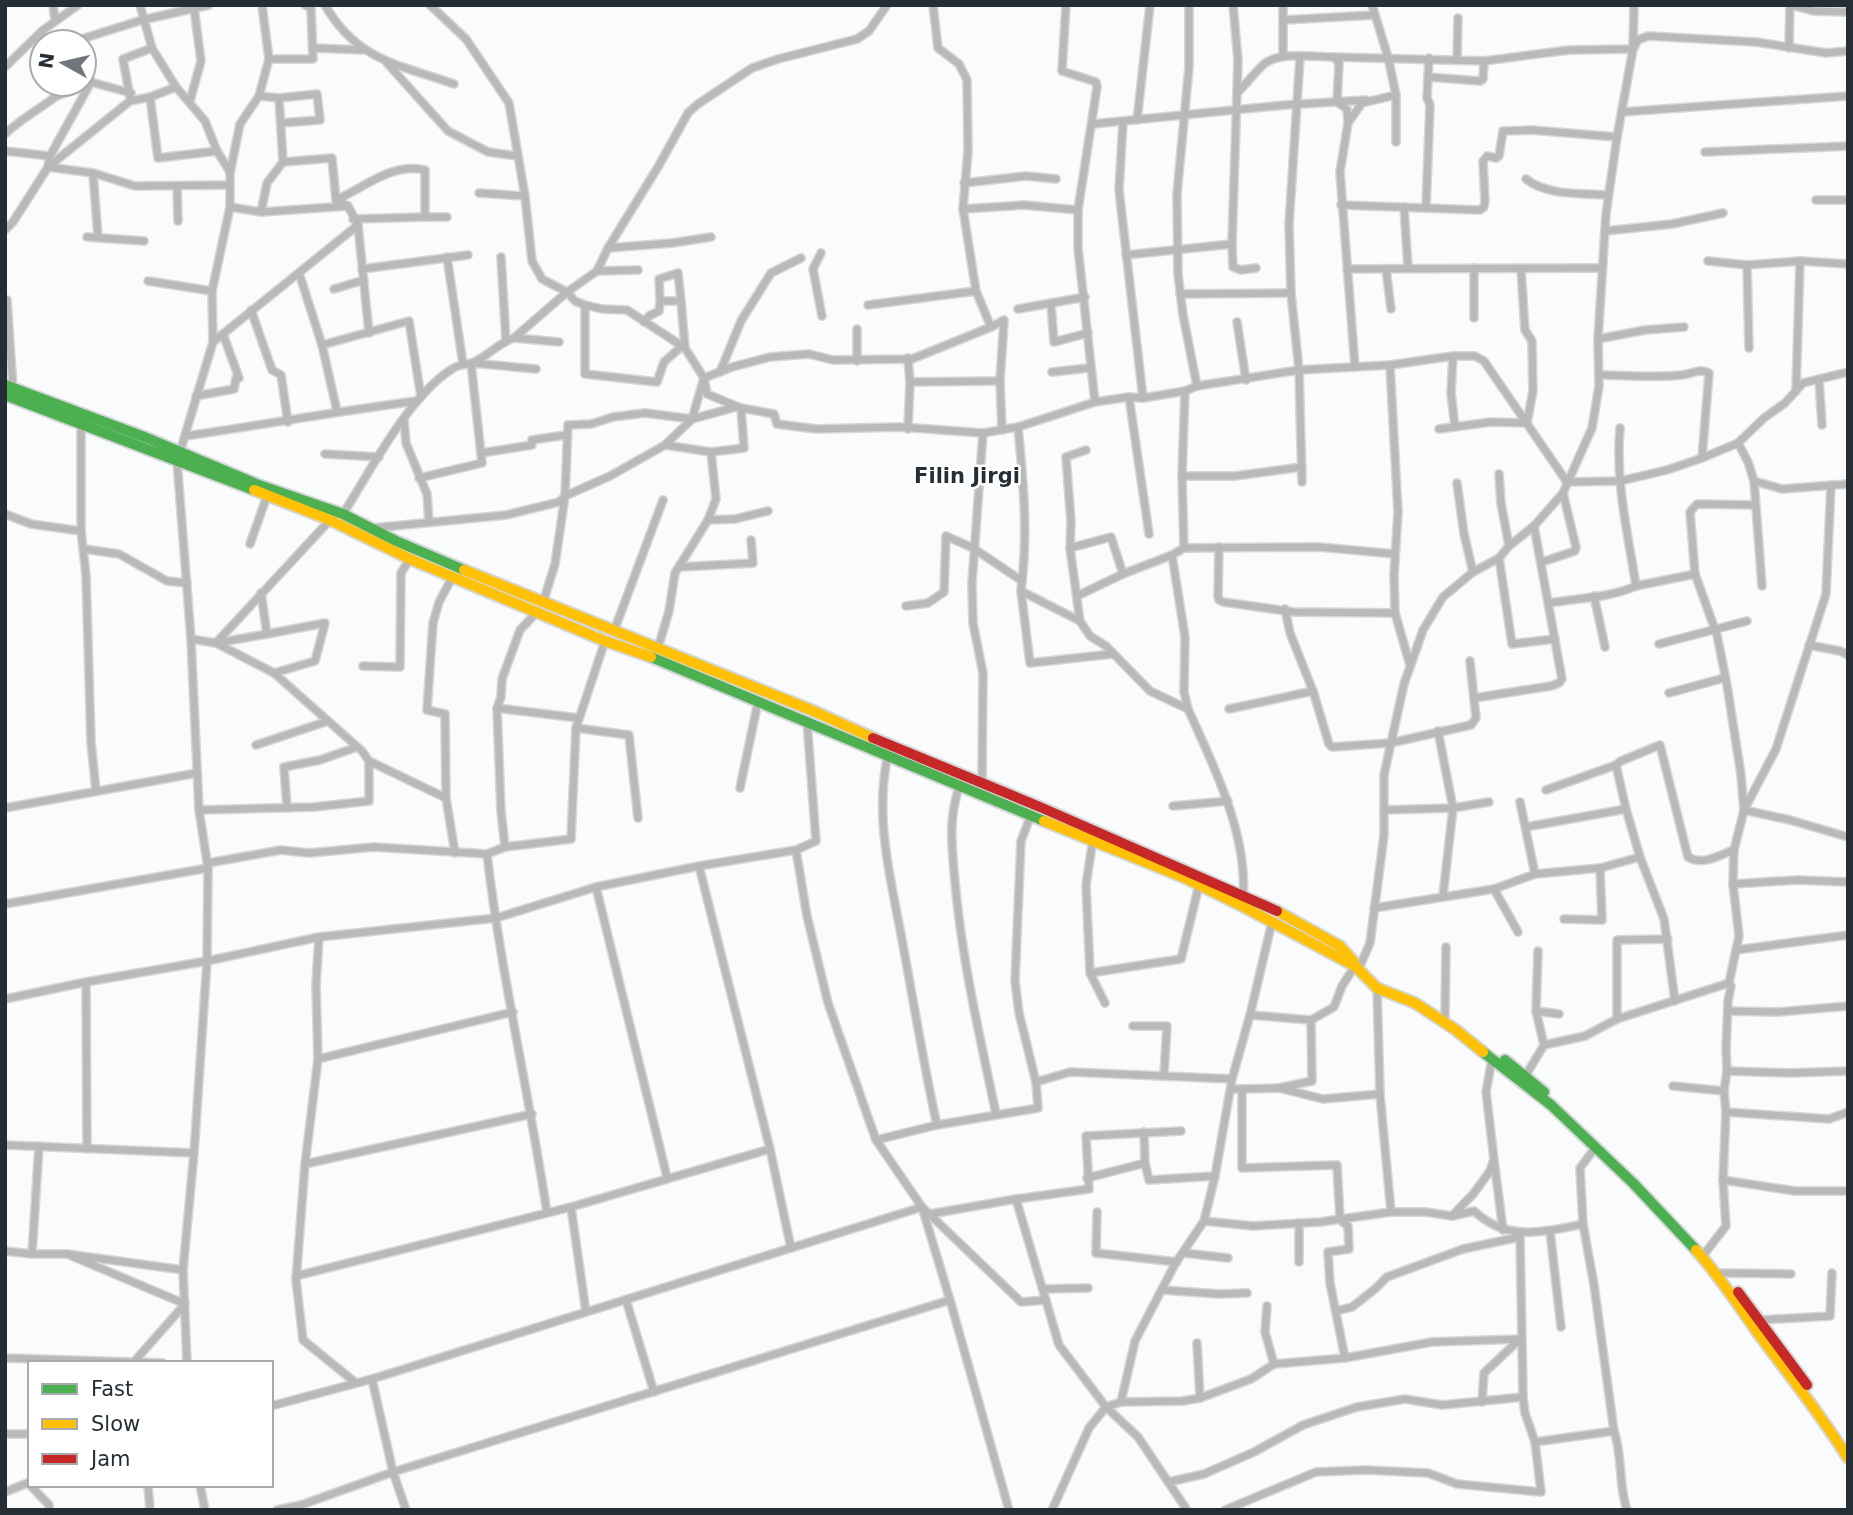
<svg xmlns="http://www.w3.org/2000/svg" width="1853" height="1515" font-family="'DejaVu Sans',sans-serif">
<rect width="100%" height="100%" fill="#f9fbfd"/>
<g fill="none" stroke-linecap="round" stroke-linejoin="round">
<defs>
<g id="street">
<polyline points="53,5 55,20"/>
<polyline points="140,5 152,48 176,87 205,121 217,151 230,172"/>
<path d="M325,5C357,61 398,64 454,84"/>
<polyline points="430,5 466,39 509,103 525,196 532,261 542,279 567,292 575,301 585,305 602,309 627,310 682,346 664,362 657,382 585,374 585,305"/>
<polyline points="933,5 938,48 959,64 967,80 968,151 963,209 976,291 991,327 1004,320 1000,381 1002,430"/>
<polyline points="1066,5 1062,71 1096,82 1097,87 1078,210 1078,248 1095,402"/>
<polyline points="1189,5 1189,67 1177,194 1178,274 1183,315 1197,386"/>
<polyline points="1283,5 1283,55"/>
<polyline points="1372,5 1388,57 1396,95 1396,142"/>
<polyline points="1791,5 1814,11 1848,12"/>
<polyline points="1283,20 1375,15"/>
<polyline points="42,31 44,42"/>
<polyline points="72,42 142,20 209,5"/>
<polyline points="314,48 362,50"/>
<polyline points="1789,48 1790,5"/>
<polyline points="1300,57 1289,224 1291,293 1299,370 1302,482"/>
<polyline points="1334,57 1484,61 1569,50 1633,49 1638,40 1648,36 1756,42 1826,53 1848,51"/>
<polyline points="269,59 313,59 311,8 305,5"/>
<polyline points="1457,59 1458,18"/>
<polyline points="387,63 448,131 488,152 517,156"/>
<polyline points="5,67 42,31 78,5"/>
<polyline points="1428,77 1480,81 1483,79 1484,61"/>
<polyline points="176,87 150,97 158,158 217,151"/>
<path d="M1238,92C1247,83 1255,72 1264,64C1280,51 1314,57 1334,57L1339,63L1337,102L1347,109L1348,122"/>
<polyline points="259,96 279,98 283,162 267,183 261,212"/>
<polyline points="55,97 91,82 131,93"/>
<polyline points="130,97 123,59 152,48"/>
<polyline points="279,98 317,94 320,120 281,123"/>
<polyline points="190,101 201,61 194,8"/>
<polyline points="1622,112 1848,96"/>
<polyline points="1137,120 1150,5"/>
<polyline points="1123,122 1119,190 1143,398"/>
<polyline points="1092,124 1285,105 1366,100"/>
<path d="M5,134C21,119 38,110 55,97L53,84"/>
<polyline points="5,151 50,156"/>
<polyline points="1705,152 1848,146"/>
<polyline points="283,162 332,158 336,200 348,206 358,225 369,333"/>
<polyline points="48,166 50,156 91,82 84,55"/>
<polyline points="48,167 93,173 135,186 230,185"/>
<polyline points="93,173 98,237"/>
<path d="M1526,179C1547,196 1582,193 1608,195"/>
<polyline points="964,183 1026,176 1056,179"/>
<polyline points="177,186 178,221"/>
<polyline points="479,193 525,196"/>
<path d="M336,200C365,187 393,162 425,170V217H447"/>
<polyline points="1816,200 1848,200"/>
<polyline points="1341,205 1480,210 1484,207 1485,201 1483,161 1487,156 1496,158 1499,156 1503,131 1531,130 1617,137"/>
<polyline points="230,207 261,212 348,206"/>
<polyline points="1404,207 1408,268"/>
<polyline points="1426,207 1430,105 1427,98 1429,58"/>
<polyline points="963,209 1024,205 1078,210"/>
<polyline points="353,219 425,217"/>
<polyline points="5,230 13,222 48,167 130,101 150,97"/>
<polyline points="1605,231 1672,224 1723,213"/>
<polyline points="87,237 144,241"/>
<polyline points="1232,244 1233,267 1241,270 1256,268"/>
<polyline points="608,248 672,243 711,237"/>
<polyline points="821,253 813,269 822,316"/>
<polyline points="1126,255 1232,244 1238,60 1233,5"/>
<polyline points="447,257 463,364"/>
<polyline points="501,257 506,341"/>
<polyline points="1708,261 1747,265 1800,261 1848,264"/>
<polyline points="1747,265 1749,348"/>
<polyline points="1474,268 1474,318"/>
<polyline points="362,269 468,255"/>
<polyline points="1347,269 1602,268"/>
<polyline points="1386,269 1391,309"/>
<polyline points="597,271 638,270"/>
<polyline points="299,273 322,345 337,411"/>
<polyline points="148,281 212,291"/>
<polyline points="334,289 364,280"/>
<polyline points="1180,294 1291,293"/>
<polyline points="7,300 13,388"/>
<polyline points="681,301 685,348"/>
<polyline points="1051,304 1054,342 1088,333"/>
<polyline points="868,305 976,291"/>
<polyline points="1018,309 1085,297"/>
<polyline points="251,310 272,370 281,375 288,422"/>
<polyline points="644,322 649,316 659,311 660,301 681,301 678,273 659,279 660,301"/>
<polyline points="1237,322 1246,380"/>
<polyline points="857,329 857,361"/>
<polyline points="515,338 559,342"/>
<polyline points="1598,339 1645,330 1684,327"/>
<polyline points="213,342 358,225"/>
<polyline points="322,345 409,321 421,397"/>
<polyline points="682,346 685,348 704,378 707,394 741,408 774,414 777,424 816,429 900,427 983,433 1018,427 1095,402 1129,397 1143,398 1185,391 1197,386 1299,370 1390,365 1453,356 1475,356 1484,361 1567,482 1620,481 1667,470 1702,458 1738,443 1764,418 1785,403 1803,383 1848,372"/>
<polyline points="1453,356 1451,393 1455,427"/>
<polyline points="908,358 910,382 908,429"/>
<polyline points="1390,365 1398,512 1394,575 1395,613 1410,665"/>
<polyline points="1355,367 1340,172 1348,123 1362,103 1396,95"/>
<polyline points="720,372 741,321 771,273 801,258"/>
<polyline points="1052,372 1089,368"/>
<path d="M1599,375C1627,375 1655,378 1682,375C1692,374 1700,368 1709,373L1702,458"/>
<polyline points="1819,379 1822,425"/>
<polyline points="910,382 1000,381"/>
<polyline points="1796,391 1800,261"/>
<polyline points="196,396 234,389 236,378 239,378 223,334"/>
<polyline points="1129,397 1149,534"/>
<polyline points="404,420 406,443 427,494 429,522"/>
<polyline points="81,423 81,531 86,575 91,742 96,791"/>
<path d="M1018,427C1023,478 1028,530 1022,581"/>
<path d="M1620,428C1615,481 1628,534 1636,586L1695,574L1717,635L1727,685L1741,775L1744,810L1734,850L1733,884L1739,936L1729,983L1731,986L1728,1001L1726,1049L1727,1071L1724,1091L1726,1112L1723,1180L1726,1226L1705,1253"/>
<polyline points="1439,429 1491,422 1527,423 1533,391 1532,341 1525,330 1521,269"/>
<path d="M185,436C262,425 339,411 417,401"/>
<polyline points="1738,443 1748,462 1754,481 1782,489 1848,484"/>
<polyline points="665,445 711,452 744,448 741,408"/>
<polyline points="180,452 213,342 212,291 230,207 230,173 240,124 259,96 269,59 262,5"/>
<polyline points="481,453 532,445 532,440 566,435"/>
<polyline points="325,454 379,457"/>
<polyline points="177,461 191,639 199,810 208,868 207,961 194,1153 183,1270 187,1363"/>
<polyline points="1499,474 1501,503 1509,546"/>
<polyline points="1182,476 1235,476 1302,467"/>
<polyline points="419,478 482,463 471,363 536,369"/>
<polyline points="1754,481 1762,586"/>
<polyline points="1457,483 1464,534 1473,572"/>
<polyline points="1831,485 1826,594 1776,749 1744,810 1790,820 1848,837"/>
<polyline points="5,514 31,524 81,531"/>
<path d="M343,514C371,470 408,397 452,369C459,364 466,365 472,363C487,357 498,343 514,338L567,292L597,271L608,248L658,167L688,113L698,104L752,68L778,59L857,39L869,31L887,5"/>
<polyline points="708,520 735,519 768,511"/>
<polyline points="373,528 506,515 559,502 565,496 610,476 665,445 692,419 704,378 732,367 770,357 809,354 833,360 912,359 991,327"/>
<polyline points="250,544 267,496"/>
<polyline points="1219,547 1218,596 1219,600 1223,602 1294,612 1395,613"/>
<polyline points="1070,548 1111,537 1123,574"/>
<polyline points="1184,548 1182,476 1185,391"/>
<polyline points="84,549 119,554 167,581 187,583"/>
<polyline points="1172,555 1185,637 1184,692 1188,709"/>
<polyline points="1499,558 1512,644 1555,639"/>
<polyline points="1542,562 1575,551 1576,547 1563,493"/>
<polyline points="680,567 753,563 751,540"/>
<polyline points="1695,574 1690,512 1697,504 1755,505"/>
<polyline points="453,576 439,602 433,623 427,710 445,714 446,798 455,853"/>
<polyline points="1021,591 1030,663 1112,654"/>
<polyline points="261,593 267,634 325,623 315,661 274,673"/>
<polyline points="1077,596 1123,574 1172,555 1184,548 1319,547 1395,554"/>
<polyline points="1594,596 1605,647"/>
<polyline points="543,603 555,564 565,496 568,425 591,424 613,417 645,413 692,419 736,407"/>
<path d="M1549,603C1579,598 1609,598 1636,586"/>
<path d="M906,606L928,603L944,592L946,536L973,548L1022,581L1021,591L1080,621L1090,636L1106,646L1150,691L1188,709C1213,764 1248,835 1243,896"/>
<polyline points="1285,609 1290,633 1313,691 1329,744 1332,747 1390,743 1471,725 1476,718 1470,661"/>
<path d="M538,611L520,630L502,679L501,697L497,708L501,811L505,847L487,854C501,974 529,1093 547,1213"/>
<polyline points="1080,621 1070,548 1071,522 1066,457 1086,450"/>
<polyline points="614,631 663,500"/>
<polyline points="267,634 216,643 274,673 362,751 369,761 446,798"/>
<polyline points="191,639 216,643 330,520"/>
<polyline points="1659,644 1747,621"/>
<polyline points="1809,645 1840,651 1848,655"/>
<polyline points="658,648 669,611 675,573 708,520 716,499 711,452"/>
<polyline points="363,666 400,667 401,573 410,559"/>
<polyline points="1669,693 1724,678"/>
<polyline points="1474,698 1551,686 1559,683 1562,679 1534,526"/>
<polyline points="497,708 578,718"/>
<polyline points="1229,709 1313,691"/>
<polyline points="807,721 816,841 796,850 807,916 828,1003 876,1140 922,1207 1021,1302 1046,1300"/>
<polyline points="576,728 629,735 638,818"/>
<polyline points="1438,731 1453,808 1443,896"/>
<polyline points="256,745 328,721"/>
<path d="M888,755C873,820 893,887 904,951C915,1009 924,1067 937,1125"/>
<polyline points="982,784 983,673 973,623 972,583 983,433"/>
<path d="M959,787C948,821 952,847 955,882C962,961 980,1037 996,1114"/>
<polyline points="740,788 758,702"/>
<polyline points="1546,790 1616,765"/>
<polyline points="1520,802 1535,874"/>
<polyline points="1173,806 1228,801"/>
<polyline points="5,808 197,773"/>
<polyline points="287,808 284,767 320,760 357,747"/>
<polyline points="199,810 314,807 369,801 369,761"/>
<polyline points="1384,810 1453,808 1489,802"/>
<polyline points="1031,815 1021,841 1015,981 1019,1013 1036,1082"/>
<polyline points="1526,827 1626,809"/>
<polyline points="1093,839 1086,885 1090,973 1181,959 1199,885"/>
<polyline points="505,847 571,839 576,728 605,641"/>
<polyline points="208,863 281,850 309,853 374,847 487,854"/>
<polyline points="699,866 770,1149 791,1248"/>
<polyline points="1733,884 1798,880 1848,882"/>
<polyline points="596,887 667,1177"/>
<polyline points="1494,889 1518,932"/>
<polyline points="5,904 208,868"/>
<polyline points="1374,908 1494,889 1535,874 1600,868 1640,857"/>
<polyline points="1564,919 1602,920 1600,868"/>
<polyline points="1736,950 1848,935"/>
<polyline points="1538,951 1536,1011 1544,1045"/>
<polyline points="1359,968 1370,943 1384,835 1384,775 1404,684 1423,630 1443,597 1473,572 1499,558 1509,546 1534,526 1563,493 1592,428 1599,386 1598,339 1606,214 1617,137 1633,49 1634,5"/>
<polyline points="1090,973 1105,1003"/>
<polyline points="86,982 87,1149"/>
<polyline points="5,999 86,982 207,961 319,937 496,918 596,887 699,866 796,850"/>
<path d="M1675,1001L1664,919L1640,857L1626,809L1616,765L1621,761L1660,745L1688,857C1702,866 1720,855 1734,850"/>
<polyline points="1536,1011 1559,1014"/>
<polyline points="1728,1011 1777,1012 1848,1006"/>
<polyline points="1250,1015 1311,1020"/>
<polyline points="1445,1017 1446,947"/>
<polyline points="1617,1019 1617,940 1668,939"/>
<polyline points="1133,1026 1167,1026 1164,1075"/>
<polyline points="318,1059 316,985 319,937"/>
<polyline points="1727,1071 1790,1073 1848,1071"/>
<polyline points="1526,1075 1544,1045 1585,1036 1617,1019 1729,983"/>
<polyline points="1673,1086 1724,1091"/>
<polyline points="1279,1088 1312,1081 1311,1020 1334,1007 1342,986 1355,966"/>
<polyline points="1231,1089 1242,1089 1242,1168 1337,1165 1340,1220 1348,1226 1349,1249 1328,1252 1330,1283 1345,1358"/>
<polyline points="1242,1089 1279,1088 1323,1099 1380,1094"/>
<polyline points="1726,1112 1829,1119 1848,1112"/>
<polyline points="1144,1132 1145,1163 1149,1180 1215,1176"/>
<polyline points="876,1140 937,1125 1038,1108 1036,1082 1070,1072 1232,1079"/>
<polyline points="5,1145 194,1153"/>
<polyline points="1494,1160 1503,1230"/>
<polyline points="305,1164 532,1114"/>
<polyline points="1087,1178 1145,1163"/>
<polyline points="1723,1180 1795,1191 1848,1191"/>
<polyline points="1016,1199 1059,1345 1106,1407 1138,1437 1187,1510"/>
<polyline points="571,1207 586,1312"/>
<polyline points="1097,1212 1096,1253 1177,1262"/>
<polyline points="1391,1212 1425,1212 1452,1216 1474,1193 1490,1171 1494,1159 1486,1092 1492,1059"/>
<polyline points="930,1214 1016,1199 1089,1189 1086,1136 1181,1131"/>
<path d="M1452,1216L1474,1211C1507,1242 1543,1232 1583,1224"/>
<polyline points="1204,1221 1253,1226 1320,1222 1391,1212 1380,1094 1377,988"/>
<polyline points="1550,1231 1561,1327"/>
<polyline points="1520,1233 1523,1397 1525,1413 1535,1442"/>
<polyline points="5,1251 32,1254 67,1254 183,1270"/>
<polyline points="1184,1253 1228,1258"/>
<polyline points="32,1254 39,1146"/>
<polyline points="67,1254 185,1304 133,1363"/>
<polyline points="1299,1262 1299,1223"/>
<polyline points="1722,1273 1791,1274"/>
<polyline points="296,1276 571,1207 770,1149"/>
<polyline points="1043,1289 1088,1288"/>
<polyline points="1163,1290 1219,1294 1247,1293"/>
<polyline points="626,1300 654,1392"/>
<polyline points="1267,1306 1265,1332 1274,1364"/>
<polyline points="1336,1311 1352,1307 1375,1289 1387,1277 1463,1249 1515,1238 1520,1233"/>
<polyline points="1760,1320 1830,1316 1832,1273"/>
<polyline points="1197,1343 1200,1398"/>
<polyline points="5,1358 163,1363"/>
<polyline points="356,1383 303,1340 296,1280 305,1164 318,1059 513,1012"/>
<polyline points="1121,1402 1183,1401 1200,1398 1251,1379 1274,1364 1345,1358 1432,1342 1521,1339"/>
<polyline points="1482,1402 1484,1373 1520,1339"/>
<polyline points="271,1406 372,1379 922,1207 950,1300"/>
<path d="M1614,1431C1623,1457 1618,1484 1627,1510"/>
<polyline points="5,1434 30,1434"/>
<polyline points="1168,1482 1204,1474 1254,1452 1303,1425 1357,1407 1405,1399 1442,1405 1523,1397"/>
<polyline points="30,1485 49,1505 49,1510"/>
<polyline points="148,1485 150,1510"/>
<polyline points="200,1485 205,1510"/>
<polyline points="5,1492 30,1482"/>
<polyline points="277,1510 301,1505 393,1472 372,1379"/>
<polyline points="406,1510 393,1472 950,1300 1009,1510"/>
<polyline points="1052,1510 1089,1428 1106,1407 1121,1402 1135,1341 1175,1264 1204,1221 1215,1176 1232,1079 1250,1015 1272,922"/>
<polyline points="1225,1510 1316,1472 1366,1470 1428,1473 1457,1484 1541,1492 1535,1442 1614,1431 1594,1285 1583,1224 1580,1168 1595,1148"/>
</g>
<g id="fast">
<polyline points="5,385 147,438 259,485 343,514 396,541 464,570"/>
<polyline points="5,395 254,490"/>
<polyline points="651,657 1044,821"/>
<polyline points="1483,1052 1551,1105 1633,1183 1696,1250"/>
<polyline points="1505,1060 1544,1092"/>
</g>
<g id="slow">
<polyline points="254,490 330,520 410,559 605,641 651,657"/>
<polyline points="464,570 811,710 873,738"/>
<polyline points="1044,821 1183,877 1244,907 1355,966 1377,988 1415,1003 1456,1030 1483,1052"/>
<polyline points="1277,911 1340,946 1354,962"/>
<path d="M1696,1250C1720,1277 1739,1306 1760,1336C1790,1376 1821,1415 1848,1458"/>
</g>
<g id="jam">
<polyline points="873,738 1040,807 1277,911"/>
<polyline points="1738,1292 1807,1385"/>
</g>
</defs>
<use href="#street" stroke="#d4d6d8" stroke-width="10"/>
<use href="#fast" stroke="#d4d6d8" stroke-width="14"/>
<use href="#slow" stroke="#d4d6d8" stroke-width="14"/>
<use href="#jam" stroke="#d4d6d8" stroke-width="14"/>
<use href="#street" stroke="#bab9b7" stroke-width="7"/>
<use href="#fast" stroke="#4caf50" stroke-width="10"/>
<use href="#slow" stroke="#ffc107" stroke-width="10"/>
<use href="#jam" stroke="#c62828" stroke-width="10"/>
</g>
<g text-anchor="middle" dominant-baseline="central" stroke-width="5" stroke-linejoin="round" paint-order="stroke">
<g font-size="21" font-weight="bold" fill="#262e35" stroke="#fff">
<text x="967" y="476">Filin Jirgi</text>
</g>
</g>
<rect width="1853" height="1515" fill="none" stroke="#262e35" stroke-width="14"/>
<rect x="28" y="1361" width="245" height="126" fill="#ffffff" stroke="#a8abae" stroke-width="2"/>
<rect x="42" y="1384" width="35" height="10" fill="#4caf50" stroke="#a8abae" stroke-width="2"/>
<text x="91" y="1396" font-size="21" fill="#262e35">Fast</text>
<rect x="42" y="1419" width="35" height="10" fill="#ffc107" stroke="#a8abae" stroke-width="2"/>
<text x="91" y="1431" font-size="21" fill="#262e35">Slow</text>
<rect x="42" y="1454" width="35" height="10" fill="#c62828" stroke="#a8abae" stroke-width="2"/>
<text x="91" y="1466" font-size="21" fill="#262e35">Jam</text>
<g transform="translate(63 63) rotate(278)"><circle r="33" fill="#ffffff" stroke="#a8abae" stroke-width="2"/>
<path d="M0-5L12 26L0 18L-12 26Z" fill="#70767b"/>
<text y="-10" font-size="19" font-weight="bold" text-anchor="middle" fill="#262e35">N</text>
</g>
</svg>
